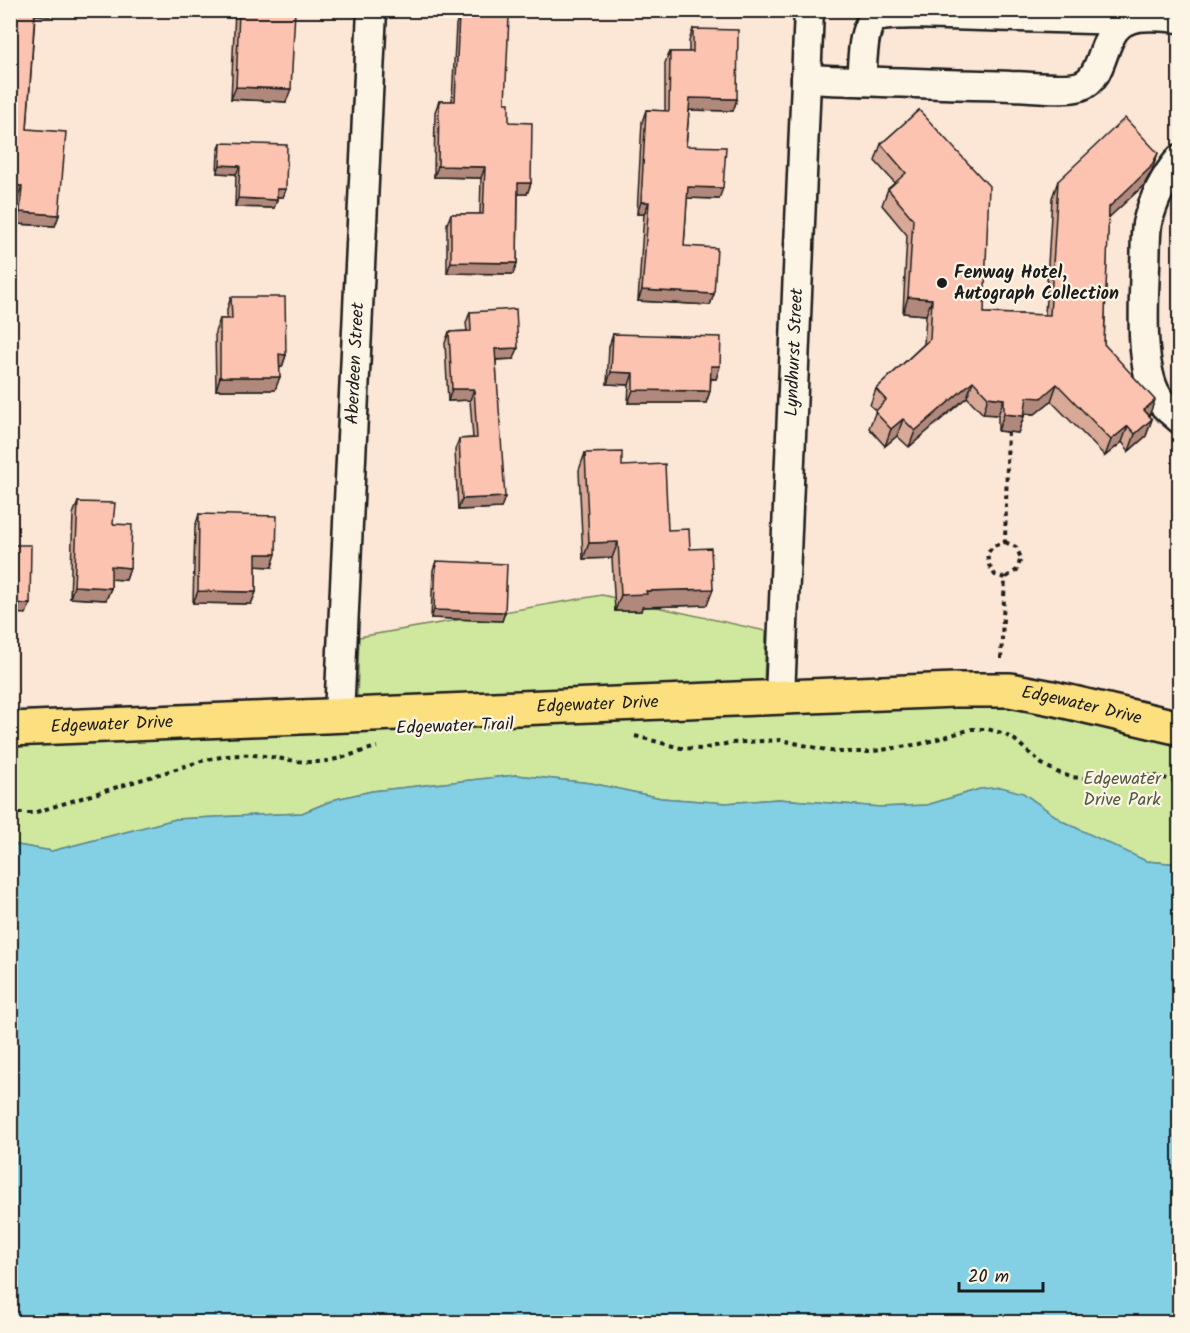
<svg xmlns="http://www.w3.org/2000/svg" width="1190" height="1333" font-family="Kalam,sans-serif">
<rect width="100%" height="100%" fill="#fce6d5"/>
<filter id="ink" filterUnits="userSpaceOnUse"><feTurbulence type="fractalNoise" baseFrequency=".0167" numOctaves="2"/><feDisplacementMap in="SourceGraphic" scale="12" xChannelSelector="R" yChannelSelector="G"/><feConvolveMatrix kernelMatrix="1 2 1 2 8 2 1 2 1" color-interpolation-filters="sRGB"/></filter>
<g filter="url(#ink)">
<g fill="#cfe89e" stroke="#76825d" stroke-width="1.5">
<polygon points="602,595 766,631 764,682 357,700 359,637"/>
<polygon points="985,706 1050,713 1179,746 1179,864 1146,861 1107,844 1064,822 1023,793 980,789 927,805 881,807 778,799 726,803 661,798 591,783 516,775 372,791 336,799 302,813 176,819 52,851 11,844 10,745"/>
</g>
<polygon fill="#83cfe3" stroke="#5a8793" stroke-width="1.5" points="516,775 591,783 661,798 726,803 778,799 881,807 927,805 980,789 1001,787 1023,793 1064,822 1146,861 1179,864 1179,1322 11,1322 11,844 52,851 176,819 302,813 336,799 372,791"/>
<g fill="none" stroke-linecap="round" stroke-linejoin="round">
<defs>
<g id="minor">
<path d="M806,79C874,82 943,84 1011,86C1028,86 1066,91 1080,86C1110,76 1097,21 1138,17C1152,15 1166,17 1180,18"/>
<path d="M861,81C863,65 861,24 877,17C887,14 901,15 912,14L1127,20"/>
<path d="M1180,159C1164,178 1153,200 1147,224C1145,237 1146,252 1145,265C1144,299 1139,366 1157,396C1162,405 1172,412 1180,419"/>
<path id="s1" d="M780,696L809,10"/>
<path id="s2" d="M339,715L372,10"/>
</g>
<g id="major">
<path id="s3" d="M10,729L955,690H1010L1052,698L1180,728"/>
</g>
</defs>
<use href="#minor" stroke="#1c1c1c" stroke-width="33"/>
<use href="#major" stroke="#1c1c1c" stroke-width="38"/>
<g stroke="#1c1c1c" stroke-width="4" stroke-dasharray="4.5 4.5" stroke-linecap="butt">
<polyline points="1005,542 1016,547 1021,558 1017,570 1005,578"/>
<polyline points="1001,659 1005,578 995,575 989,565 987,554 993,546 1005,542 1008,428"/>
<polyline points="635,736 681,748 701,749 730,743 781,740 835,752 868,752 920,744 972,729 987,729 1002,733 1015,740 1042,764 1057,772 1071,777 1089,779 1151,775 1180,782"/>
<path d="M10,810L15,813H33L205,760C220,757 236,754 252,755C274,756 295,763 317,762C338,761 357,752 377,747"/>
</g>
<use href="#minor" stroke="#fcf5e5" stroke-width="28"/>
<use href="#major" stroke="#fce080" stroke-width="33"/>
</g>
<g fill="#d9a997" stroke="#1c1c1c" stroke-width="1.5">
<polygon points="10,10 52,10 50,16 35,15 27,129 59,215 55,226 16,224 18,197 10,196"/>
<polygon points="235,10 295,10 286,102 231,99"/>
<polygon points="459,15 505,103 509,122 531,183 527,194 518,194 517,263 513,274 447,273 447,224 451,214 480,214 481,178 434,177 435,112 439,101 452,101 456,25"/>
<polygon points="693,29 737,99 733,111 689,110 686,146 719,199 687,198 684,246 714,294 710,305 638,301 644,214 637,214 642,122 646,110 665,111 665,63 670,52 689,52 689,41"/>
<polygon points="919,110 984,313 1045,315 1052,198 1058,181 1152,170 1144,185 1108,218 1104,344 1149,416 1152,419 1146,436 1129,451 1122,442 1105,456 1051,401 1035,414 1025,414 1018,433 998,431 998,415 983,414 967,397 909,447 897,436 885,446 869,428 876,411 870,405 876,389 924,344 926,315 903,313 907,235 882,205 888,189 895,183 875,161 881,144"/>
<polygon points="221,143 286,189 283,197 277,197 274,208 235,207 236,174 217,173 218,152"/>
<polygon points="231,297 286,355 282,367 280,367 275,390 216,390 215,332 220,319 227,319 227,309"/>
<polygon points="470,312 514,359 496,360 501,508 458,510 455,450 459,439 473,438 470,400 448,401 445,343 449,332 467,331 466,323"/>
<polygon points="613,334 720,366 716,379 711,379 710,391 706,403 628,403 629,385 607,384 609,347"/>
<polygon points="585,453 622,466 668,530 690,549 713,589 707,605 642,607 641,611 615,611 612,558 583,559 579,470"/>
<polygon points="78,502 113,524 130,568 126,580 111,579 111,588 106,600 70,598 73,514"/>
<polygon points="199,514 272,567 256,566 256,592 251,604 193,603 195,527"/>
<polygon points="436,561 505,612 502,621 431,618 433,570"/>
</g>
<g fill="#b0897b" stroke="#1c1c1c" stroke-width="1.5">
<polygon points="33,10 52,10 50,16 31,15"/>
<polygon points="236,87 291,89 286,102 231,99"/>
<polygon points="690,98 737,99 733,111 685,110"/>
<polygon points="1158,153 1152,170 1144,185 1103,223 1109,207"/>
<polygon points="220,165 240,166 236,174 217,173"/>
<polygon points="438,166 485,167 481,178 434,177"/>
<polygon points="518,183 531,183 527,194 514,194"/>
<polygon points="10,185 22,186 18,197 10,196"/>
<polygon points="688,187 723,188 719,199 684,198"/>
<polygon points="277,189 286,189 283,197 274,197"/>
<polygon points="238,198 277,200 274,208 235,207"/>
<polygon points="641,202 649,202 644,214 637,214"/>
<polygon points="20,212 59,215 55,226 16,224"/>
<polygon points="451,262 517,263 513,274 447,273"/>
<polygon points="642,290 714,294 710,305 638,301"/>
<polygon points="908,297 932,299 926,315 903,313"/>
<polygon points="518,348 514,359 491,360 495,349"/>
<polygon points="279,354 286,355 282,367 275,367"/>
<polygon points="711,366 720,366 716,379 706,378"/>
<polygon points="611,372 633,373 629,385 607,384"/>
<polygon points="220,377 280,377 275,390 216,390"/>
<polygon points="973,381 967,397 909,447 915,431"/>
<polygon points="1057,384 1051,401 1035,414 1021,413 1027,397"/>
<polygon points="452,389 474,389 470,400 448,401"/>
<polygon points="633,390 710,391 706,403 628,403"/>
<polygon points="988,397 1004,399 998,415 983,414"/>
<polygon points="1155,400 1149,416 1144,410"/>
<polygon points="1004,414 1024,416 1018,433 998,431"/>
<polygon points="903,419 897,436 885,446 891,429"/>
<polygon points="1152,419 1146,436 1129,451 1135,434"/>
<polygon points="1128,426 1122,442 1105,456 1111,440"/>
<polygon points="505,497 501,508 458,510 462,499"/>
<polygon points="618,542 612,558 583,559 589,543"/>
<polygon points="256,554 276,554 272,567 252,566"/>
<polygon points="111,566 130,568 126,580 107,579"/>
<polygon points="74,586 111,588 106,600 70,598"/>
<polygon points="713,589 707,605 642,607 641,611 615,611 621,595 646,591"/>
<polygon points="198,591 256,592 251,604 193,603"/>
<polygon points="10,603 30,604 26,614 10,613"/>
<polygon points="434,610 505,612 502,621 431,618"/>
</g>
<g fill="#fcc4b0" stroke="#1c1c1c" stroke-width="1.5">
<polygon points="10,10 35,10 27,129 66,132 59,215 20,212 22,186 10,185"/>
<polygon points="239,10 295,10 291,89 236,87"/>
<polygon points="459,15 509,17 505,103 509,103 509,122 532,123 531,183 518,183 517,263 451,262 451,214 483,214 485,167 438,166 439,101 455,101"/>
<polygon points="693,29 738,30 737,99 690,98 686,146 726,147 723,188 688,187 684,246 717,248 714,294 642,290 649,202 641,202 646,110 669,111 670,52 693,52"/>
<polygon points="919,110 989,186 984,313 1050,315 1058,181 1125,118 1158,153 1150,168 1109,207 1104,344 1155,400 1144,410 1152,419 1135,434 1128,426 1111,440 1057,384 1041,398 1027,397 1024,416 1004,414 1004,399 988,397 973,381 915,431 903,419 891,429 875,412 886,400 876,389 930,339 932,299 908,297 913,219 888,189 906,173 881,144"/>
<polygon points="221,143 287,145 286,189 277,189 277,200 238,198 240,166 220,165"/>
<polygon points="231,297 285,297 286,355 279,354 280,377 220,377 220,319 232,319"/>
<polygon points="516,309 518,348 495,349 505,497 462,499 459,439 477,438 474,389 452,389 449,332 471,331 470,312"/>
<polygon points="613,334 721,337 720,366 711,366 710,391 633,390 633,373 611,372"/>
<polygon points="622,452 622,466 665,464 668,530 689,529 690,549 711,548 713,589 646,591 647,594 621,595 618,542 589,543 585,453"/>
<polygon points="78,502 115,503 113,524 132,525 130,568 111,566 111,588 74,586"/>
<polygon points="199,514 277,516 276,554 256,554 256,592 198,591"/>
<polygon points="10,545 31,545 30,604 10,603"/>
<polygon points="436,561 507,564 505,612 434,610"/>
</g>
</g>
<circle fill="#1c1c1c" stroke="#fcf5e5" stroke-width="2" cx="942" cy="283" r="6"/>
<g text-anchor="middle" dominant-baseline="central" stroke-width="4.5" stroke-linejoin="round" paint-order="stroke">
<g font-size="18" font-weight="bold" fill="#1c1c1c" stroke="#fcf5e5" text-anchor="start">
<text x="954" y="273">Fenway Hotel,<tspan x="954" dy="21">Autograph Collection</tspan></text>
</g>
<g font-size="18" fill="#1c1c1c" stroke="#fcf5e5">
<text stroke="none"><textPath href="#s1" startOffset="344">Lyndhurst Street</textPath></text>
<text stroke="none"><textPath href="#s2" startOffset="352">Aberdeen Street</textPath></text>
<text stroke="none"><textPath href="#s3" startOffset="588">Edgewater Drive</textPath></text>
<text stroke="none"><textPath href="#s3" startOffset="1074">Edgewater Drive</textPath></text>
<text stroke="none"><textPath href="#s3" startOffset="102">Edgewater Drive</textPath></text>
<text transform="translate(455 727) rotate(-2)">Edgewater Trail</text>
</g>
<g font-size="18" fill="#525943" stroke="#fcf5e5">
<text x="1122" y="779">Edgewater<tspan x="1122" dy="21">Drive Park</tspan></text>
</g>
</g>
<rect width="1190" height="1333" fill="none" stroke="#fcf5e5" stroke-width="36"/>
<rect x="18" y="18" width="1154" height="1297" fill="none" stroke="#1c1c1c" stroke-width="2" filter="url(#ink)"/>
<path d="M959 1282v9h84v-9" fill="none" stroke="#1c1c1c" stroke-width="3"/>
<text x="968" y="1282" font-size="18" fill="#1c1c1c" stroke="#fcf5e5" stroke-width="4.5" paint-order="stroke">20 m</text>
</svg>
